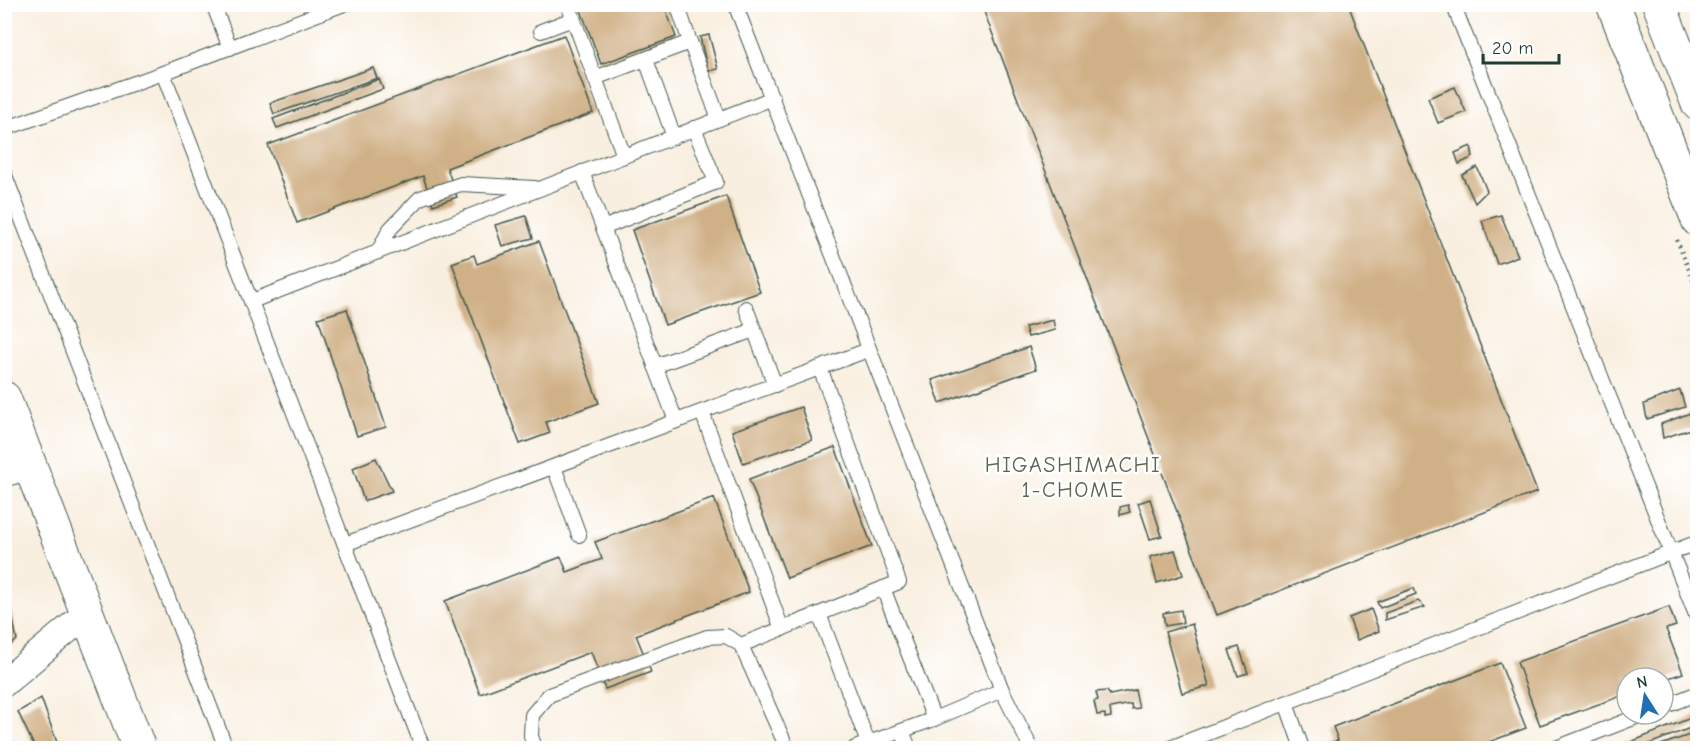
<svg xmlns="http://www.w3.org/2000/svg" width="1702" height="753" font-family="'Comic Neue',sans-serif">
<rect width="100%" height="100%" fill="#fff"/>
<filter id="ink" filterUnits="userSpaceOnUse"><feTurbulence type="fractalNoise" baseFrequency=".0167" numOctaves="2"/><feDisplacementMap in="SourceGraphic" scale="12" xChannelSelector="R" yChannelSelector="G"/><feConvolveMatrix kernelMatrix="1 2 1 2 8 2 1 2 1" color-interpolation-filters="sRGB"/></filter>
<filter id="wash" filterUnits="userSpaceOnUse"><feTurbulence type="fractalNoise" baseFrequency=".008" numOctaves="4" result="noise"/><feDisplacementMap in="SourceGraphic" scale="24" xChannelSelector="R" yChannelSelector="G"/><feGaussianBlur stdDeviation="1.35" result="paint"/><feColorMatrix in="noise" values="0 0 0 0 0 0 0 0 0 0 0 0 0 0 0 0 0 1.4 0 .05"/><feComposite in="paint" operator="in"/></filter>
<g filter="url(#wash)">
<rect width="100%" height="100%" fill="#f9efe0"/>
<g id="blocks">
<g fill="#d0b086">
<polygon points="981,4 1348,4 1537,492 1217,615"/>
<polygon points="579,5 664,5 676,37 601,64"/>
<polygon points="564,35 593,113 447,168 457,197 433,205 423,176 297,223 268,145"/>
<polygon points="709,35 718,69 708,71 700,37"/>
<polygon points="373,68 377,78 274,114 270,103"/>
<polygon points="379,79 383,89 277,128 273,119"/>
<polygon points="1455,87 1466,112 1438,123 1428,98"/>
<polygon points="1471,146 1473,157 1459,164 1455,153"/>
<polygon points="1477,167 1487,191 1475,203 1462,175"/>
<polygon points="726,196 760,292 665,325 632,230"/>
<polygon points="1501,215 1518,256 1497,264 1482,221"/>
<polygon points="526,216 533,238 502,246 495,225"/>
<polygon points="539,241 599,403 546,422 550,433 520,444 452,263 474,255 477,264"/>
<polygon points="347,309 386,427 357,436 318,318"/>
<polygon points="1053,320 1055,330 1028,337 1025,327"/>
<polygon points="1029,347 1036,369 940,403 932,380"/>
<polygon points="1680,390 1685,407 1647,419 1644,404"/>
<polygon points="801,407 812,440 743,463 732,431"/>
<polygon points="1690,413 1694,428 1663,438 1661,424"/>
<polygon points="835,447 872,546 787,578 749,479"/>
<polygon points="376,458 392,491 364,501 353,468"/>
<polygon points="714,498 749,592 636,635 651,672 605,689 591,652 480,694 445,601 561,557 567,572 602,559 595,542"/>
<polygon points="1150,499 1162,536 1150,539 1138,503"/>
<polygon points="1128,505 1130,512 1120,515 1120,507"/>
<polygon points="1175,550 1183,575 1157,583 1150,557"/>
<polygon points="1414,588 1416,594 1380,608 1377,602"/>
<polygon points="4,601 10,605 17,640 4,650"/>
<polygon points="1418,601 1425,607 1385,620 1385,613"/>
<polygon points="1669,607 1676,626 1666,629 1683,673 1663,680 1663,678 1627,678 1627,694 1540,725 1517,662"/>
<polygon points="1371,609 1379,631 1357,640 1349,618"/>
<polygon points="1181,610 1183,623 1165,626 1163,613"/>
<polygon points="1192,624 1209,686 1182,693 1165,632"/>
<polygon points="1239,647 1248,673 1238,676 1229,650"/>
<polygon points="1500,663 1526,728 1473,748 1333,748 1331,743 1338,740 1333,727"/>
<polygon points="1135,690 1139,708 1132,709 1131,704 1110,708 1111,717 1105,718 1105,714 1097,715 1094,701 1098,700 1096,692 1107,691 1110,695"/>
<polygon points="41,698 59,748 35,748 18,712"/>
<polygon points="1698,715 1698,725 1639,748 1616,748"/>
<polygon points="4,730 16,748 4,748"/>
<polygon points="1698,732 1698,748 1659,748 1658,746"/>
</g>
</g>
</g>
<g filter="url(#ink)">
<use href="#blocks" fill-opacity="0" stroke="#40584e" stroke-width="1.5"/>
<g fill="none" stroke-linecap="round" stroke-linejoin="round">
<defs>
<g id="service">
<polyline points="213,4 230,48"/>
<polyline points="568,4 595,78 690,42 677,4"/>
<polyline points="735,4 1002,690 1031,748"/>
<polyline points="1453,4 1698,620"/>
<polyline points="541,31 573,19"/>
<polyline points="690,42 719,119"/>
<polyline points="646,60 674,137"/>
<polyline points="163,73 423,748"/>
<polyline points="595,78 624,156"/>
<polyline points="4,129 163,73 344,4"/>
<polyline points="582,172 676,421"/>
<polyline points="4,173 226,748"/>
<polyline points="603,228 716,182 694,128"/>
<polyline points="378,252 390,229 420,198 461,184 535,188"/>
<polyline points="252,301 773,98"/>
<polyline points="746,308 775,385"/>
<polyline points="655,366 754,330"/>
<polyline points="702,412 782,629"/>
<polyline points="554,467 579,535"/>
<polyline points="345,544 868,350"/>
<polyline points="883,588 934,719"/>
<polyline points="819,614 868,743"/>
<polyline points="741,645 899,582 820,368"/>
<polyline points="1286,703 1302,748"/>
<polyline points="1663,707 1698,693"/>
<polyline points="902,731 909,748"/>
<polyline points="535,748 531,736 532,715 549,695 707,637 726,636 741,645 787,748"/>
<polyline points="855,748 934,719 1002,690"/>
<polyline points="1170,748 1698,542"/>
<polyline points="1556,748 1644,714"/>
</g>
<g id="minor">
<polyline points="4,473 31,465"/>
<polyline points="4,683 86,614"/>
</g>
<g id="tertiary">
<polyline points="1613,4 1698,220"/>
<polyline points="1659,4 1698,104"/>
<polyline points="4,398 139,748"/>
</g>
</defs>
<use href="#service" stroke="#40584e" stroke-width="16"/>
<use href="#minor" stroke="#40584e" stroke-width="29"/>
<use href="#tertiary" stroke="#40584e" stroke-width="35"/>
<polyline stroke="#40584e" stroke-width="4" stroke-dasharray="1.5 4.5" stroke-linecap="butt" points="1677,240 1698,293"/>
<use href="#service" stroke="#fff" stroke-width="14"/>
<use href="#minor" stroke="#fff" stroke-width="27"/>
<use href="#tertiary" stroke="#fff" stroke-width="33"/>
</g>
</g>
<g text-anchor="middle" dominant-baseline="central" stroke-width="5" stroke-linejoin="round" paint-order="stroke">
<g font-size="22" letter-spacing="1.5" fill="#5d6551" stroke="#fff">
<text x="1073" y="465">HIGASHIMACHI<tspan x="1073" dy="25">1-CHOME</tspan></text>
</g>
</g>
<rect width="1702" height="753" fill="none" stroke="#fff" stroke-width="24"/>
<g transform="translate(1645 696) rotate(348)"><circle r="28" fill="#ffffff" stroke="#a5b1ae" stroke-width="1.5"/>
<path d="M0-4.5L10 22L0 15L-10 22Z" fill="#1f6fb2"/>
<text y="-9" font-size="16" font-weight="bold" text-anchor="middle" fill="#1f3d34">N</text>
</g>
<path d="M1483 54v9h76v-9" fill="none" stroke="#1f3d34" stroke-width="3"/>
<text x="1492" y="54" font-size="18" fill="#1f3d34" stroke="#ffffff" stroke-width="4.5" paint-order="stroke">20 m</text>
</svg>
